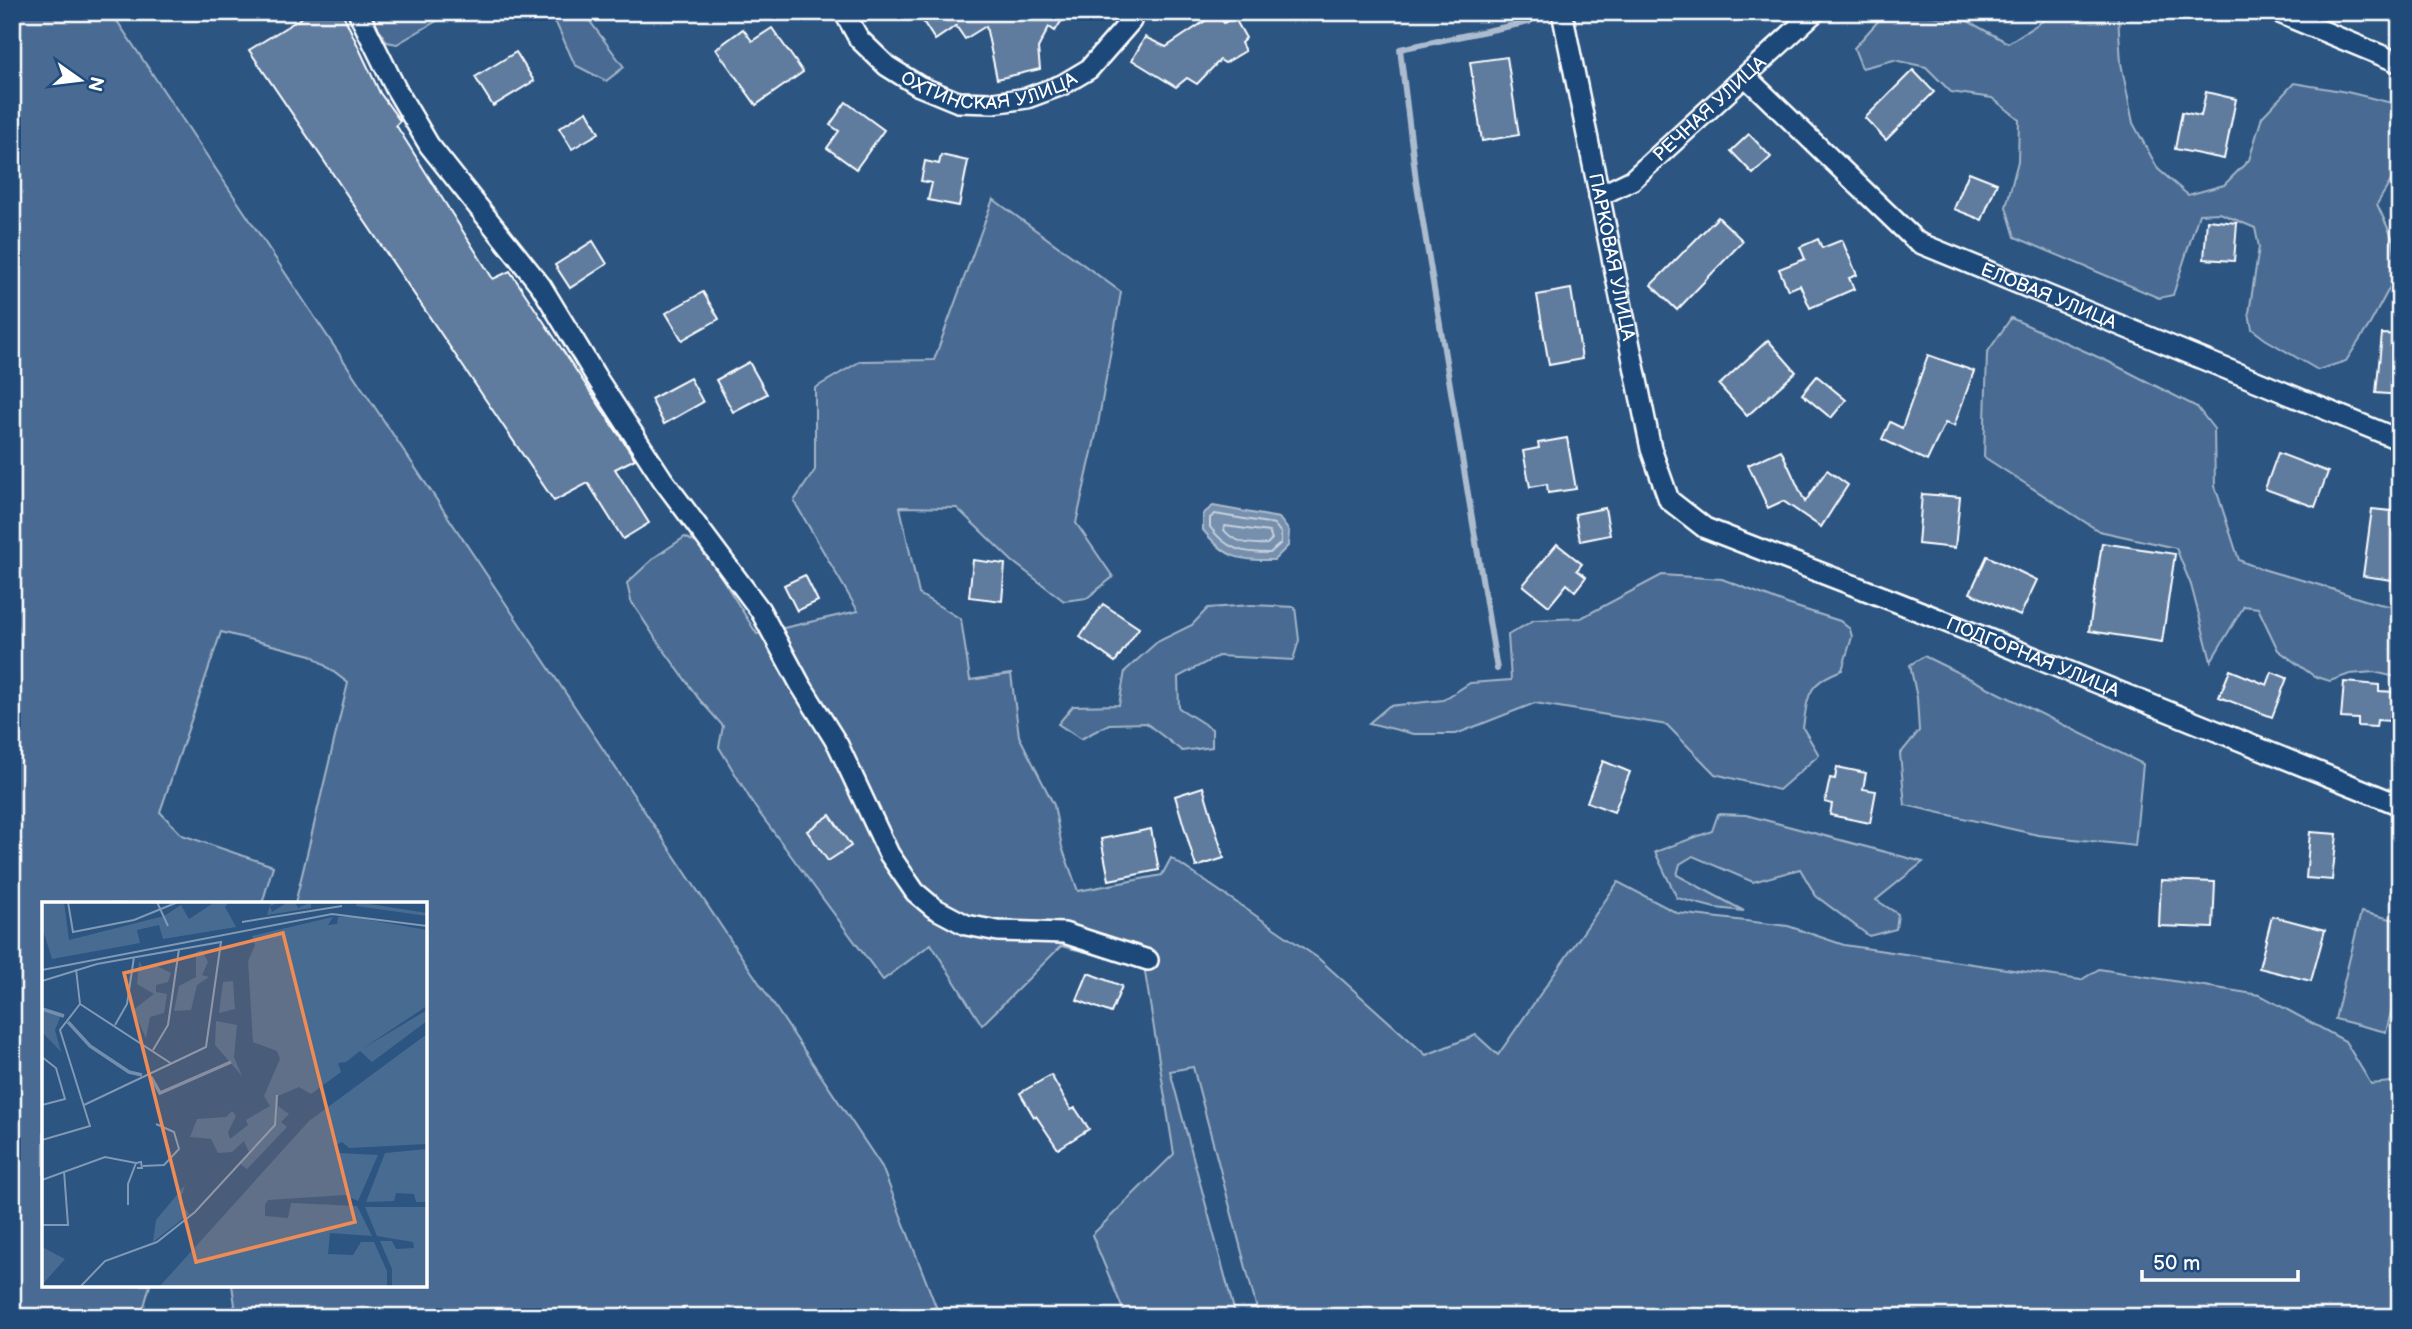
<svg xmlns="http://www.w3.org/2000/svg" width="2412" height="1329" font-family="'Balsamiq Sans',sans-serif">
<rect width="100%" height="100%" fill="#2c5582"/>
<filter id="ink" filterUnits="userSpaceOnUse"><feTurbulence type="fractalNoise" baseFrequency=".0143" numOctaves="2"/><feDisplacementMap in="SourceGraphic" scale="14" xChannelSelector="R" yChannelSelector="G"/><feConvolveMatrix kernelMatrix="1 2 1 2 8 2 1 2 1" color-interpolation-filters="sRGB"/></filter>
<g filter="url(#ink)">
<g fill="#486b92" stroke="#a4b5c8" stroke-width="2">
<polygon points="12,12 111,12 882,1167 940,1317 614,1317 608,1313 601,1317 229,1317 235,1305 232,1285 425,1285 425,904 295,904 348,683 311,655 221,632 160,812 182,835 273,866 262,904 44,904 44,1285 150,1285 141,1317 12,1317"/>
<polygon points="372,12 452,12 397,44 387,42 376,25"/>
<polygon points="542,12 583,12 624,67 606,81 575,65 557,25"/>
<polygon points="2057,12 2115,12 2118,16 2121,63 2133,123 2158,169 2188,195 2224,185 2249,160 2262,117 2294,83 2347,92 2400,105 2400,166 2377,204 2393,239 2398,272 2370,324 2346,361 2318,370 2265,339 2252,329 2249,313 2259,247 2255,228 2220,213 2199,214 2173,295 2159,298 2015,237 2006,207 2018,161 2019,119 1992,98 1951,92 1926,67 1894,60 1862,68 1854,48 1880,19 1918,14 1966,20 2008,43"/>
<polygon points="993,199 1121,292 1097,430 1076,523 1113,577 1087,598 1064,601 1012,561 957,508 900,507 919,594 961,619 970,680 1011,674 1019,736 1054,805 1062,847 1078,891 1162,875 1171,858 1318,958 1426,1055 1476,1035 1498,1055 1618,882 1677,913 1788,926 1844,945 2081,980 2099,969 2260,995 2345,1041 2371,1084 2400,1081 2400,1317 1259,1317 1193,1067 1170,1071 1236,1317 1126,1317 1092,1235 1174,1154 1144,966 1061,946 982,1025 931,944 883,980 755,807 719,747 723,726 699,699 656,639 631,601 627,583 655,557 685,537 701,545 757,634 858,611 794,501 815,470 815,388 861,361 934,360"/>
<path d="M2011,318L2109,362L2197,407L2214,429L2215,486L2239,560C2264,572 2290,576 2316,584C2344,592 2370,605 2400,607V678L2374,672L2350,674L2330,681L2314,676L2278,650L2258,608L2244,606L2211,661L2191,585L2176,548L2099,531L1984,457L1987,353Z"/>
<path d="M1662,575L1722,579L1787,604L1840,621L1850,629L1852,637L1842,670C1807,683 1808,695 1803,728L1819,755L1779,790L1715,774L1667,725L1535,703L1456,734H1414L1369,723L1389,706L1443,700L1470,683L1511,680L1508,635L1534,620L1581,618Z"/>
<polygon points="1251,605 1295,607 1299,640 1293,660 1218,656 1178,677 1179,708 1212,729 1212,747 1182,751 1146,723 1109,724 1081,739 1058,724 1073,706 1119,705 1125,671 1157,642 1192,625 1208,608"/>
<polygon points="1924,656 2143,764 2135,846 2038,835 1905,805 1900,754 1919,731 1917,698 1910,665"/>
<polygon points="1718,814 1746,815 1923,862 1876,900 1898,914 1896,929 1869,936 1816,896 1800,869 1753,882 1693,856 1680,864 1677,875 1744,911 1715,908 1677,898 1655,852 1712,831"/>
<polygon points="2361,912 2400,921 2400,977 2386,1032 2335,1019"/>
</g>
<path fill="#748fad" stroke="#acbcce" stroke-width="2" d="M1213,506L1279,518L1289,531L1288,546L1274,560C1237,560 1227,559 1203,530V514Z"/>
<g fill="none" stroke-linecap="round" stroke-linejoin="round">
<g stroke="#c7d2de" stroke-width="2">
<path d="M1215,514L1274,524L1281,533V543L1270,553C1242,553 1227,550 1210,527V518Z"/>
<path d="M1225,526L1269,532L1272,539L1267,544C1251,545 1234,543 1224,530Z"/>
</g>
<polyline stroke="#acbcce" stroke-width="6" points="1497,669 1416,180 1400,49 1529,22 1539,12"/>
</g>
<g fill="#5e7c9f" stroke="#fff" stroke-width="2">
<polygon points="311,12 342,12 380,93 400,121 396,125 493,279 510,271 635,459 615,469 649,523 623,539 588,483 554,501 249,50"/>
<polygon points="917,12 1067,12 1055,31 1049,27 1038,48 1040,69 997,79 986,26 965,39 956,26 935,40"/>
<polygon points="1217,13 1224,23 1234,17 1246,38 1241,43 1245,51 1225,63 1220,60 1197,84 1187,78 1176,87 1132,60 1145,37 1166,47"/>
<polygon points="772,28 803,72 756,105 716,49 743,29 752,41"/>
<polygon points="516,52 534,81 493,106 475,77"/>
<polygon points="1507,57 1519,135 1482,141 1470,62"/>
<polygon points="1913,70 1934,92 1886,140 1865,118"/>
<polygon points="2206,92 2236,99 2224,159 2175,149 2182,112 2201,116"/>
<polygon points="846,102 884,130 856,169 827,148 839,131 830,125"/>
<polygon points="587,111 599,133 572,149 559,128"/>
<polygon points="1749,134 1771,157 1753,174 1731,151"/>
<polygon points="941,155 968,161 959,206 928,200 932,183 921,181 925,161 939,164"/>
<polygon points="1969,172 1997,183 1982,220 1954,209"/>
<polygon points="1718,217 1743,241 1677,310 1651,285"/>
<polygon points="2207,220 2237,223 2234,261 2204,259"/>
<polygon points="1818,239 1822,248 1842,240 1857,275 1849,278 1854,289 1810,308 1800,285 1788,290 1779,269 1805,259 1800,247"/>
<polygon points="593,241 607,264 570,288 555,265"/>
<polygon points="1571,289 1582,359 1549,365 1537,295"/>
<polygon points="703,292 719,319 682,340 666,313"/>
<polygon points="2382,334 2400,335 2400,395 2376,393"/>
<polygon points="1768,340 1796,372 1747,416 1719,385"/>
<polygon points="1928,355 1974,371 1954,426 1945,423 1927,461 1882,439 1890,422 1902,428"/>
<polygon points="749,362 767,394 733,412 716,380"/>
<polygon points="1817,376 1846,400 1831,418 1802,394"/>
<polygon points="690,378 703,402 664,424 651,399"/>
<polygon points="1567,438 1576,489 1548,493 1547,484 1530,487 1523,451 1539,448 1538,443"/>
<polygon points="1781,450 1805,502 1827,470 1848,485 1821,527 1783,501 1768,508 1748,465"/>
<polygon points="2278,453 2328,472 2315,507 2265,489"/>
<polygon points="1922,494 1960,497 1955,548 1918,544"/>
<polygon points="1605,508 1610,535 1580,541 1575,514"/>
<polygon points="2372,509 2400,512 2400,581 2363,576"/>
<polygon points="2102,543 2175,554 2162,642 2089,631"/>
<polygon points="1557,544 1582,564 1577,570 1586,577 1575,591 1567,584 1549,606 1523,585"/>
<polygon points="1987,556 2037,580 2020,616 1970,593"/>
<polygon points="973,560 1005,564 1002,601 969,597"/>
<polygon points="805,575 818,601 797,611 784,585"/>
<polygon points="1103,604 1139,628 1115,662 1080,637"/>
<polygon points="2230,670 2267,685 2272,672 2287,678 2272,717 2219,697"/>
<polygon points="2344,682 2379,685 2379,691 2395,692 2390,721 2377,720 2376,727 2358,726 2358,719 2341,718"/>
<polygon points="1603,761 1630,772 1614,812 1587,802"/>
<polygon points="1837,767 1866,773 1863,789 1876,791 1870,823 1830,815 1832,804 1825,802 1830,778 1835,779"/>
<polygon points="1203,787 1224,858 1196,867 1175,796"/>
<polygon points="830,815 851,846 828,861 807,831"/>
<polygon points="1151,829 1159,870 1109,880 1101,839"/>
<polygon points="2310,832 2337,834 2332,880 2306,878"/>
<polygon points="2161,880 2215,882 2213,928 2159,926"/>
<polygon points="2272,916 2325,930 2311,981 2259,968"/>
<polygon points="1088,973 1122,986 1111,1013 1077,1000"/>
<polygon points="1051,1075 1071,1110 1075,1108 1089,1129 1058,1149 1036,1116 1034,1117 1020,1093"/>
</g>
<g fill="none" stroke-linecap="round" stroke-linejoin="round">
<defs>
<g id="minor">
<polyline points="358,12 396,89 429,145 541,286 598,380 663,480 760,610 800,684 838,745 889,854 915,892 934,908 966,925 998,931 1064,933 1148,960"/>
<path id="s1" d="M844,12L859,39L887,66L919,86L958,102L993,103L1027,98L1062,85L1089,69L1131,21L1134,12"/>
<path id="s2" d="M1562,12L1651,449L1669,500L1705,528L1899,603L2400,805"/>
<polyline points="2277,12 2400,63"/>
<path id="s3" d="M1746,77L1917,242L2400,440"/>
<path id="s4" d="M1599,196L1632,180L1815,12"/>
</g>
</defs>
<use href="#minor" stroke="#fff" stroke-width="24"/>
<use href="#minor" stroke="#1f4a7a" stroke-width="19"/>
</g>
</g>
<g text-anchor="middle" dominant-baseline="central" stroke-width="5" stroke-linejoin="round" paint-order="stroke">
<g font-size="19" fill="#fff" stroke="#1f4a7a">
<text stroke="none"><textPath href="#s1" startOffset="180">ОХТИНСКАЯ УЛИЦА</textPath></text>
<text stroke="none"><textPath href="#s4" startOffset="142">РЕЧНАЯ УЛИЦА</textPath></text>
<text stroke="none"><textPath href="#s2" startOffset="250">ПАРКОВАЯ УЛИЦА</textPath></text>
<text stroke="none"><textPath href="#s3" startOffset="380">ЕЛОВАЯ УЛИЦА</textPath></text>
<text stroke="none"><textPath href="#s2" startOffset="898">ПОДГОРНАЯ УЛИЦА</textPath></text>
</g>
</g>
<g transform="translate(42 902)">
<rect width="385" height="385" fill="#2c5582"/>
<path d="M0,0H22L27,38L122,14L139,3L147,17L173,0H187L183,5L194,25L121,37L117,23L95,28L98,41L10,57L0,25ZM229,0L236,1L228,4L230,10L246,0H253L256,6L269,0V6L225,13ZM315,0L385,11V14L314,4ZM291,15L286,23L295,22L296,15H311L385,28V104L320,147L385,108V119L330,160L318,149L304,160L296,161L299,170L269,192L257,185L236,194V204L247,212L239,220L245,225L205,267L198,262L207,250L202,239L190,250L176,251L169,237L148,235L155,217L184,215L190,209L194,214L186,230L188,237L206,223L204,218L228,204L222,194L238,157L235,149L211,140L206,59L213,43L210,34ZM160,48L166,60L160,73L167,75L155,83L149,108L132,109L137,84L154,75V50ZM97,59L102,67L115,64L129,71L126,80L114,83V90L125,92L122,111L108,115L104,136L91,108L112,92L95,82ZM191,79L193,107L177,111L181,80ZM0,109L19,113L13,128L19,150L0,130ZM174,119L195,123L192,155L200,174L173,143ZM385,132V242L307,246L300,240L294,243L296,251L336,253L316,299L303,293L226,298L223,303V314L246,316L249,301L315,304L330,334L288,331L286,352L311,353L319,340H332L345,369V385H117L267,219ZM385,247V300H374L372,292L354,291L352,299L324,300L343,251ZM143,283L138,299L147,312L111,340L114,318ZM385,305V385H350V367L338,339H350L354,347L372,346L371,340L335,334L323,305ZM0,345L23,357L0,383Z" fill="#486b92"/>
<path fill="none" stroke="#748fad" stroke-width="3.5" d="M0,107L22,114M26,120L48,144L87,170L100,173M109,175L118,191L189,160"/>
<path fill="none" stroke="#8099b4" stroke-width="2" d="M26,0L31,30L92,18L136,0M115,0L126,24M200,20L300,4M34,67L38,102M0,68L290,12L385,24M0,79L55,62L179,40L164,145L42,203M38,102L130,162M73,123L85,102L92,55M111,148L126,123L137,47M0,155L14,166L23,197L0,203M0,238L48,224L18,128L38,102M101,264L122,263L137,247L132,230L114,222M0,278L63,255L94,261M86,303V282L94,261L99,260L100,266H95M0,323H26L22,269M38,385L63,359L115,340L153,310L233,223L235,193"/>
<path fill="#ef8b55" fill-opacity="0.15" stroke="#ef8b55" stroke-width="3.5" d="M241,31L313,320L154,360L82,71Z"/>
<rect width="385" height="385" fill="none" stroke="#fff" stroke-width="3.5"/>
</g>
<rect width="2412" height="1329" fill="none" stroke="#1f4a7a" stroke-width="42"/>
<rect x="21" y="21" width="2370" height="1287" fill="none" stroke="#fff" stroke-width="2.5" filter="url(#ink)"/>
<g transform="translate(80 80) rotate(104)" stroke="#1f4a7a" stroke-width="5" paint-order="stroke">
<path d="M0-5L12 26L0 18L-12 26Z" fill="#ffffff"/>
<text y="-10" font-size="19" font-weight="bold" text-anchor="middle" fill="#ffffff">N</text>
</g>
<path d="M2142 1270v10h156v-10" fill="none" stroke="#ffffff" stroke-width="3.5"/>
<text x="2153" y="1270" font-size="21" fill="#ffffff" stroke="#1f4a7a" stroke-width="5" paint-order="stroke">50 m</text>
</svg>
